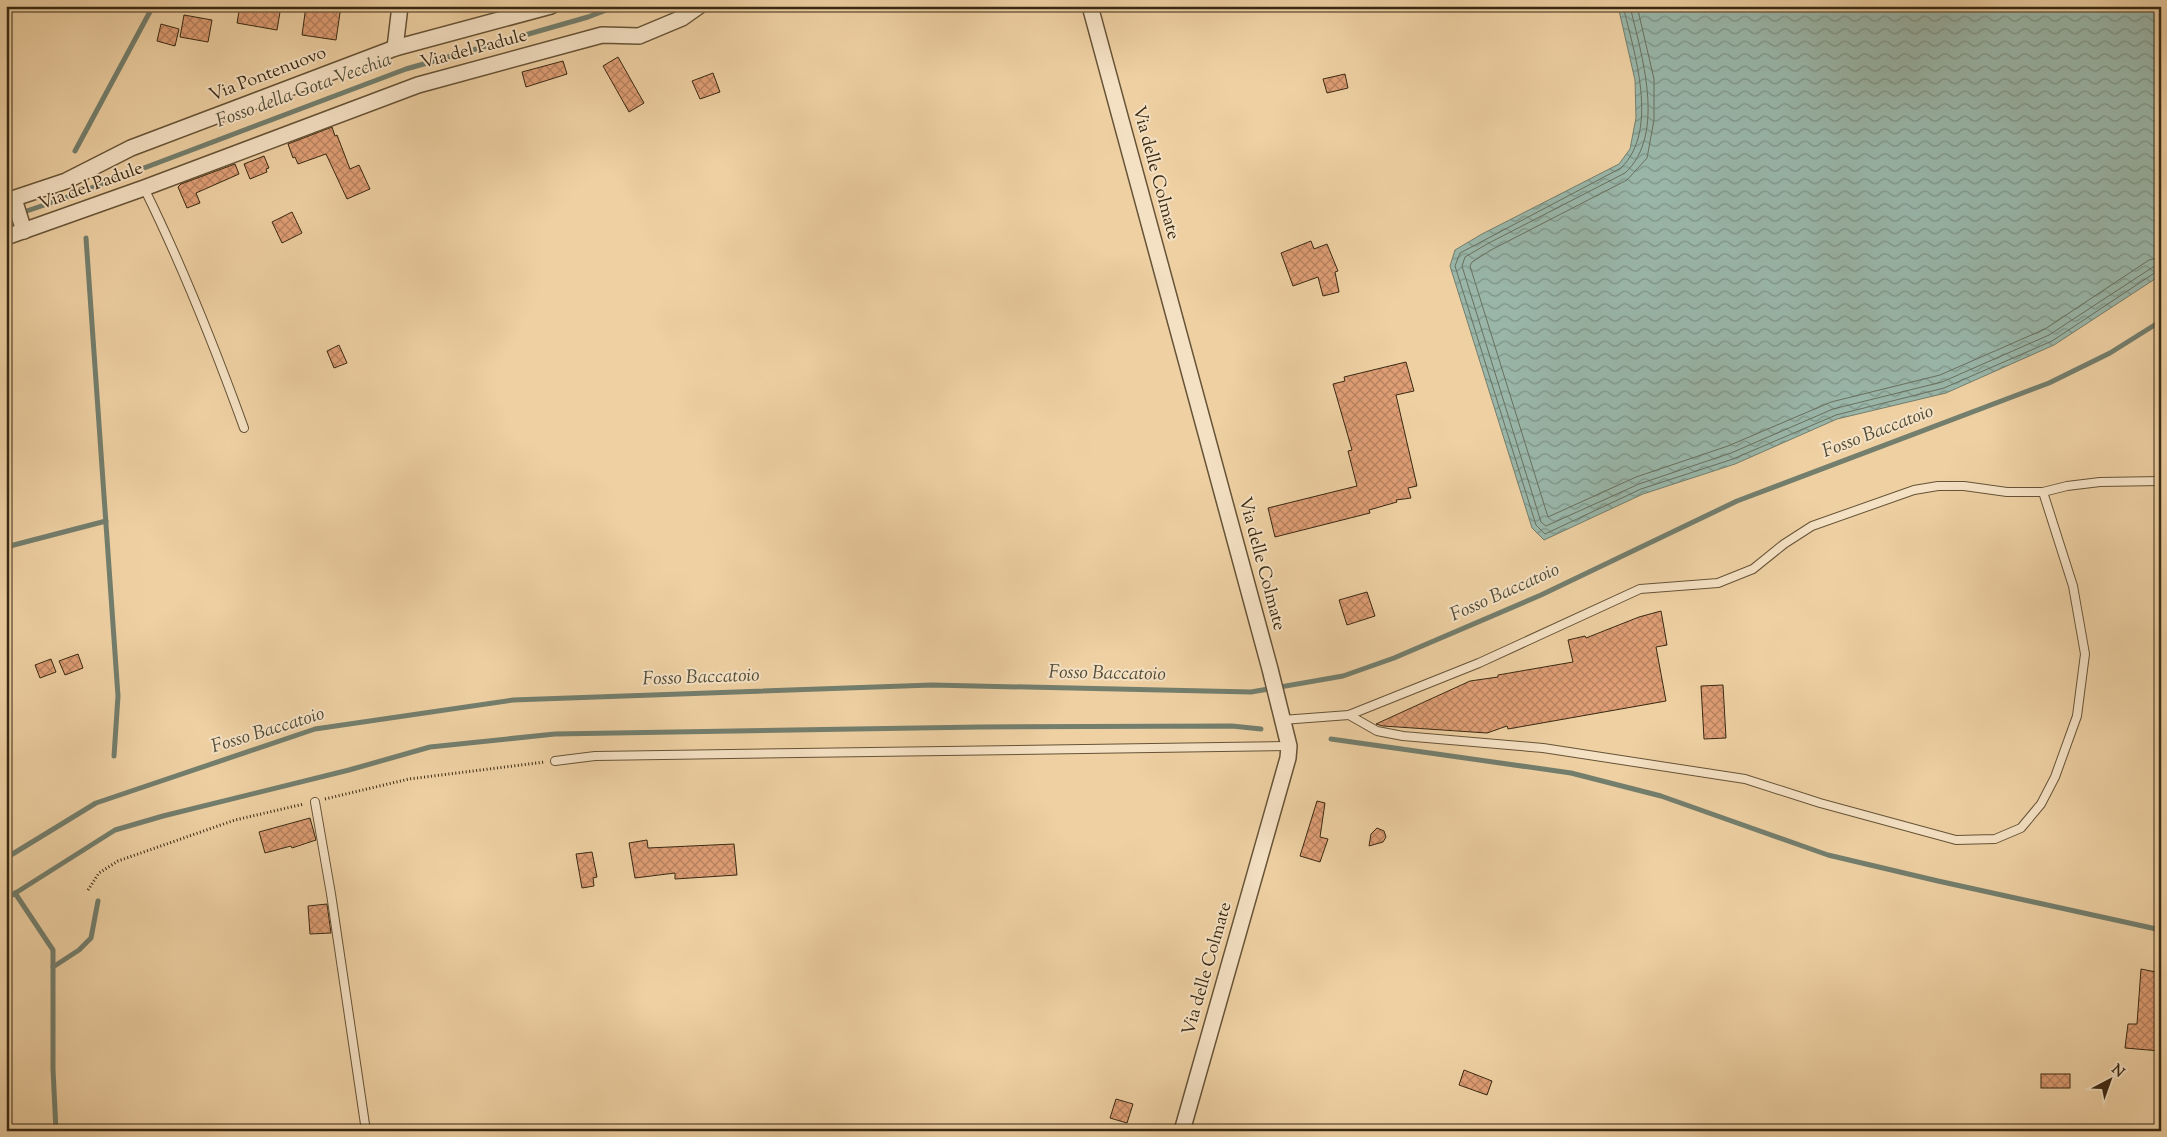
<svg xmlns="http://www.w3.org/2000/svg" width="2167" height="1137" font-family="'Sorts Mill Goudy',serif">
<defs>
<pattern id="water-waves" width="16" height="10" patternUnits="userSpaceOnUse" patternTransform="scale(1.25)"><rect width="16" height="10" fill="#99b6a9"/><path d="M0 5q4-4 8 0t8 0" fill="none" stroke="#7e9488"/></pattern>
<pattern id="building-cross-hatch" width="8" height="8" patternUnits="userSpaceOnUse" patternTransform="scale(1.25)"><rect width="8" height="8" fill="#df9e75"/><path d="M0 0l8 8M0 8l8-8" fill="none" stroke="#b6815f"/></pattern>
</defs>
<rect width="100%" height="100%" fill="#eed0a3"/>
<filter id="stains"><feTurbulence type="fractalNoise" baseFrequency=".004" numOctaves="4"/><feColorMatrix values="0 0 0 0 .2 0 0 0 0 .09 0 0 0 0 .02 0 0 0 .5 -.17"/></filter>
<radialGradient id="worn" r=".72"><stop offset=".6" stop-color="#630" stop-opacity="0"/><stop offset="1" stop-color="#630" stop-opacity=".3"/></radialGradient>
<polygon fill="url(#water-waves)" stroke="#737e6d" points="1618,6 2161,6 2161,275 2054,345 1946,393 1837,419 1735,464 1643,494 1544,540 1532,528 1450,266 1455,250 1482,234 1619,164 1630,149 1636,118 1635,80"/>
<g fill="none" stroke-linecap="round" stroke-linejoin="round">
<g stroke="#69705e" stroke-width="1">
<path d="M1623,6C1634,52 1660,130 1621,168L1460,253L1455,266L1536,525L1545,534L1641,489L1733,459L1836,415L1944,388L2052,341L2156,272L2161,271"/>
<path d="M1630,6C1641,54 1667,134 1625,173L1487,244L1465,257L1462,266L1541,522L1546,526L1639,484L1731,453L1833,409L1942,382L2049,335L2153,267L2161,265"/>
<polyline points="1637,6 1654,79 1654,120 1647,158 1627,180 1491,250 1472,262 1470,266 1548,517 1636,477 1728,446 1831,402 1940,375 2045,329 2149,260 2161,257"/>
</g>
<g stroke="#737e6d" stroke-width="5">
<polyline points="75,151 153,6"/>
<polyline points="6,218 62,199 406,69 588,17 617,6"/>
<polyline points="86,238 118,696 114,756"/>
<polyline points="6,547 106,521"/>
<polyline points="1331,739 1571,773 1661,796 1828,855 1938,881 2161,930"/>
<polyline points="6,858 96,803 315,729 513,700 932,685 1251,692 1343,676 1394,658 1541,595 1737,501 2049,383 2110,353 2161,321"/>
<polyline points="15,893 53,950 53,1069 56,1131"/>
<polyline points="6,899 115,830 163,816 349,770 430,747 555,734 979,727 1232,726 1261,729"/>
<polyline points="53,967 79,950 91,938 98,901"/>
</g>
</g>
<g fill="url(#building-cross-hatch)" stroke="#392912">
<polygon points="240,6 281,6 277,30 237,23"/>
<polygon points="306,6 341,6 336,40 302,35"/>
<polygon points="184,15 212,20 208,42 180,37"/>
<polygon points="161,24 179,29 175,46 157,41"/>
<polygon points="618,57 644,103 629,112 603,66"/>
<polygon points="563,61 567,74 526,87 522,72"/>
<polygon points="713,73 720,92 700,99 692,81"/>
<polygon points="1345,74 1348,88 1327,93 1323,79"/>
<polygon points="332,127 335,136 337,135 350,169 359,165 370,189 347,199 326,154 298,164 295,157 293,158 288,144"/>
<polygon points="264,156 269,168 266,169 267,172 250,179 244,164"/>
<polygon points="235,164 239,174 196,193 200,203 187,208 178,187 181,184"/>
<polygon points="292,212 302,233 282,243 272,222"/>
<polygon points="1311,241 1314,249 1327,244 1338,271 1335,272 1339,292 1323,296 1318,277 1293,286 1281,253"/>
<polygon points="339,345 347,363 334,368 327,351"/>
<polygon points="1406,362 1414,391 1396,395 1417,486 1408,488 1411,498 1396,500 1397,502 1369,510 1370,513 1275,537 1268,508 1357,486 1348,451 1352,450 1333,384 1345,381 1344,377"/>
<polygon points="1367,592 1375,616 1347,625 1339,600"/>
<polygon points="1661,611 1667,645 1656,647 1666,701 1508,729 1507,726 1487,733 1383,726 1376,724 1470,681 1498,677 1498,675 1573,662 1568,640 1585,636 1586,638 1639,617"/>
<polygon points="78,654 83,668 65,675 59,661"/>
<polygon points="51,659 56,672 40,678 35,665"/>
<polygon points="1723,685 1726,738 1704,739 1701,686"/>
<polygon points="1317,801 1325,803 1320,837 1328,839 1320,862 1300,856"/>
<polygon points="310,818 316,840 292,848 291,846 265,853 259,832"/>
<polygon points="1377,828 1384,831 1386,837 1383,842 1369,846 1371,834"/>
<polygon points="647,840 648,848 734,844 737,875 675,879 675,873 635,878 629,843"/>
<polygon points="592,852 597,877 593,878 594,886 582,888 576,854"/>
<polygon points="327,904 331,933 310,934 308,906"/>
<polygon points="2141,969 2161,973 2160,1051 2125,1048 2128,1024 2137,1024"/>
<polygon points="1464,1070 1492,1081 1487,1095 1459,1085"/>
<rect x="2041" y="1074" width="29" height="14"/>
<polygon points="1116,1099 1133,1104 1127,1123 1110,1118"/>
</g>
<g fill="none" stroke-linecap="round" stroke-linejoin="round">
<defs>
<g id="service">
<path d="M144,188C183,267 214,345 244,428"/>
<polyline points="1349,715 1377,731 1403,736 1543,748 1745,779 1820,803 1956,840 1995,839 2021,828 2041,804 2055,777 2077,716 2085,654 2073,586 2043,492"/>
<polyline points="1282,720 1349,715 1479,663 1640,589 1718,583 1753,569 1784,544 1812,526 1914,490 1938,486 1964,486 2007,492 2043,492 2067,486 2100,482 2161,481"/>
<polyline points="555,761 595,756 1289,746"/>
<polyline points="315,802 331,894 366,1131"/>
</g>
<g id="minor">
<polyline points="1090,6 1270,669 1289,746 1288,758 1182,1131"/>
<polyline points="395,48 400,6"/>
<polyline points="14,199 24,231"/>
<polyline points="6,201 66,181 131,148 395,48 551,6"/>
<polyline points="6,237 144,188 418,85 602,35 639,36 682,18 699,6"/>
</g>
</defs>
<use href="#service" stroke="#665336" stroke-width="10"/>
<use href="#minor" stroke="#665336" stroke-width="18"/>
<g stroke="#392912" stroke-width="3" stroke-dasharray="1 2.5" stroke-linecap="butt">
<polyline points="325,799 409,779 545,762"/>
<polyline points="88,890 99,873 118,861 235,820 304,804"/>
</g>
<use href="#service" stroke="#f4e0c3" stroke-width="8"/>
<use href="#minor" stroke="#f4e0c3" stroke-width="15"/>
</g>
<g text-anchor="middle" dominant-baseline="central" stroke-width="4" stroke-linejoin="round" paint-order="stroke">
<g font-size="18" fill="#392912" stroke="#f4e0c3">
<text transform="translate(474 50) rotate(-15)">Via del Padule</text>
<text transform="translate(268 75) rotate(-21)">Via Pontenuovo</text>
<text transform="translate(1155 173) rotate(75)">Via delle Colmate</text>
<text transform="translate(91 187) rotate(-20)">Via del Padule</text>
<text transform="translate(1261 564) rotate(75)">Via delle Colmate</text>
<text transform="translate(1208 969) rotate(-74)">Via delle Colmate</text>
</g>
<g font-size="19" font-style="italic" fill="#514c38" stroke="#f4e0c3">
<text transform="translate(304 91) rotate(-20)">Fosso della Gota Vecchia</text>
<text transform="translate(1878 432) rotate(-21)">Fosso Baccatoio</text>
<text transform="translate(1505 593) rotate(-24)">Fosso Baccatoio</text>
<text transform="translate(1107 674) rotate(1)">Fosso Baccatoio</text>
<text transform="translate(701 678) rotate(-2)">Fosso Baccatoio</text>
<text transform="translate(268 731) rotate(-17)">Fosso Baccatoio</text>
</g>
</g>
<rect width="2167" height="1137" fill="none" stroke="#eed0a3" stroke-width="25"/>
<rect x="8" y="8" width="2152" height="1122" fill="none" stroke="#392912" stroke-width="2.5"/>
<rect x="12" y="12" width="2142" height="1112" fill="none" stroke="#392912"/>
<g transform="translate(2110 1080) rotate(41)" stroke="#f4e0c3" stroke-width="4" paint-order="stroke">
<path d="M0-4L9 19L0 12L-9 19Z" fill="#392912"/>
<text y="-8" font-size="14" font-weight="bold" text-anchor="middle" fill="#392912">N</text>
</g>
<rect width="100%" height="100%" filter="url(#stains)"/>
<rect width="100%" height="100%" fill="url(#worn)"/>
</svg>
